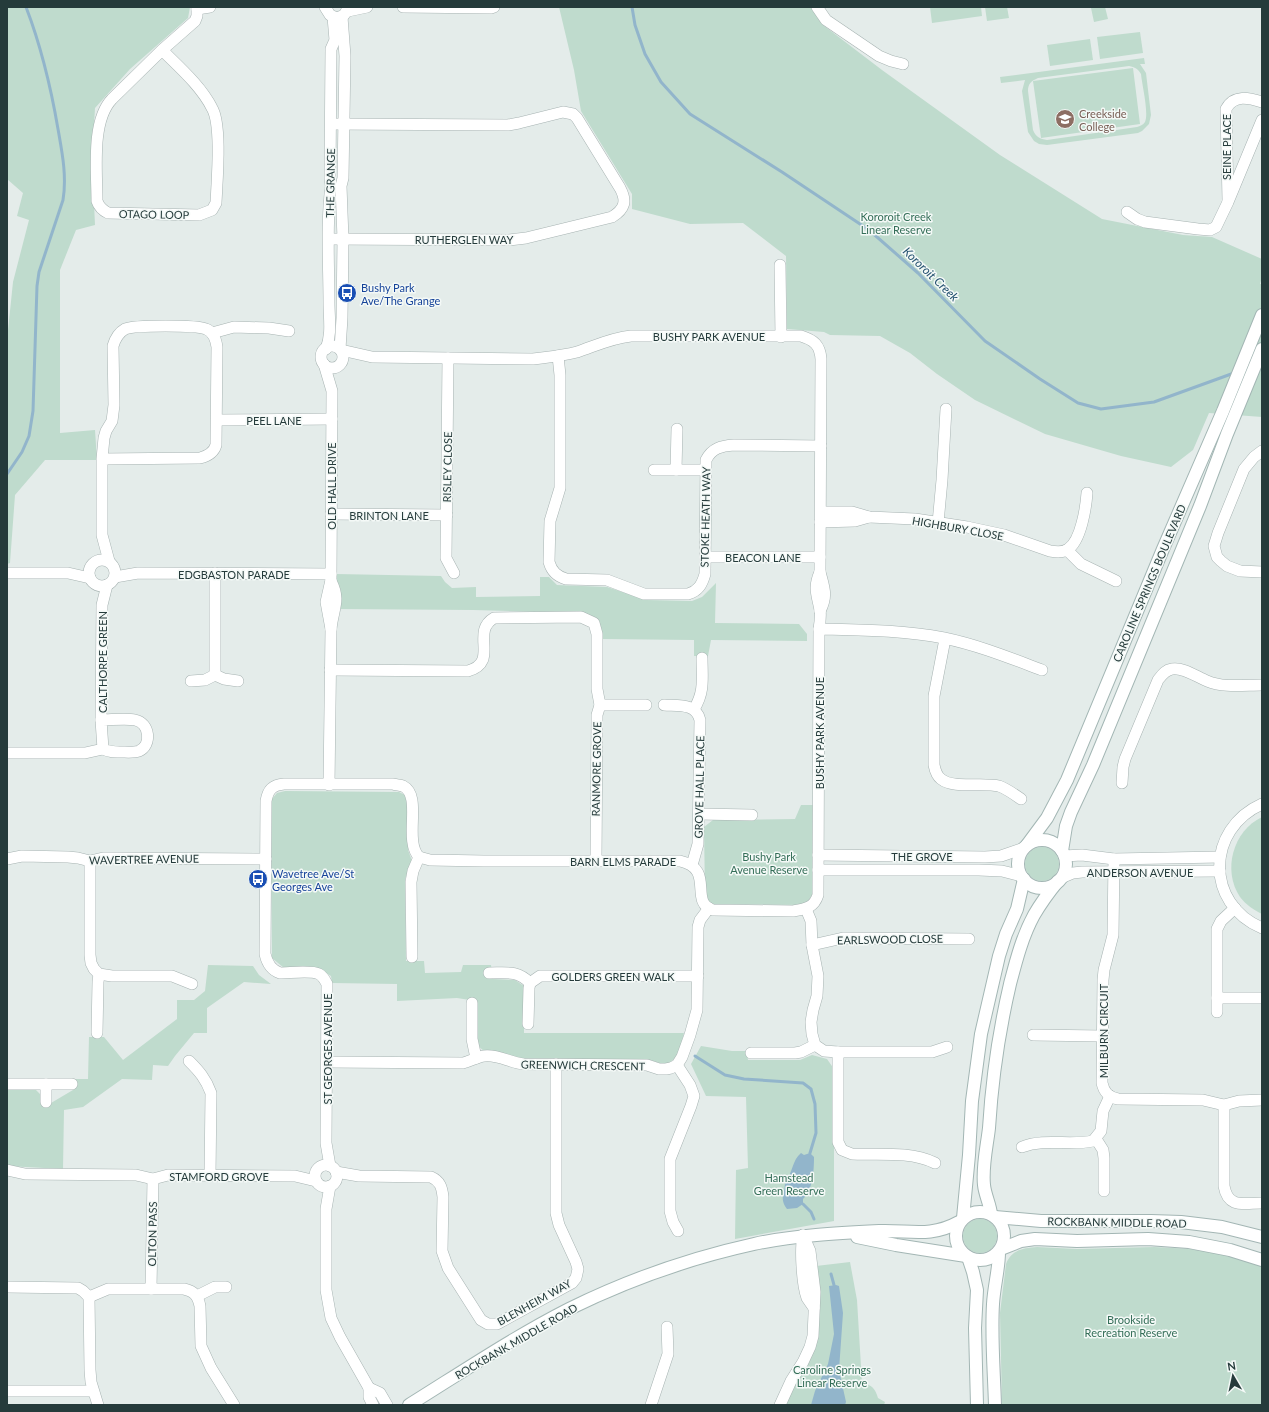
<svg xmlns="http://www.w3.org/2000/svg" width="1269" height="1412" font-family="Lato,sans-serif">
<rect width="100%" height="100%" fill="#e4ecea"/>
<g fill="#bfdbcd" fill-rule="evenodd">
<polygon points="7,7 190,7 188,18 130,69 95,108 92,161 95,225 76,230 60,270 60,433 95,430 97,460 45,460 15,495 10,563 7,564 7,340 13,282 29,220 17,216 23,193 7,179"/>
<polygon points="559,7 813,7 823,25 882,70 1000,155 1102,219 1183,235 1212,237 1262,259 1262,277 1260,284 1262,284 1262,417 1209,413 1193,450 1171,467 1121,456 1045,434 975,400 937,374 910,353 880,336 830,335 824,332 787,329 786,256 743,223 690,224 632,209 632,194 581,111 574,70"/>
<polygon points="930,7 981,7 982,16 932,23"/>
<polygon points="985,7 1007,7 1009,18 987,21"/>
<polygon points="1097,7 1105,7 1108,19 1094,22 1091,8"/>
<polygon points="1140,32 1143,53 1100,59 1097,37"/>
<polygon points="1090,39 1093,60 1050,66 1047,45"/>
<path d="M1144,58L1145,64H1140L1146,73L1151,115L1149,124L1142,131L1138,133L1047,145L1039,144L1034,141L1028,132L1022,91L1025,80L1001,83L1000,77ZM1129,66C1135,67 1138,69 1141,74C1142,85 1149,113 1145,122C1143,125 1140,126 1137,127L1047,140C1040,139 1036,137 1033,130L1028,91C1028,84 1031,81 1038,78Z"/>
<polygon points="1133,68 1140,124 1041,138 1033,81"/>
<polygon points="336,574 441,576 445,582 452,588 476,587 476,597 540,596 540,577 549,577 557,585 607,587 647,600 692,601 702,597 716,583 715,623 799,624 807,634 807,641 711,640 708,656 694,656 694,640 602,639 601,627 597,621 581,613 473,610 336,609"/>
<path d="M285,791L399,792L405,795L408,802V850L412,861L405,879L406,961H424L425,973L461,972L463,965H491L493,979L515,980L524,986V1033H684C680,1048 680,1057 666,1065L650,1060L519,1059L484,1051L478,1046L476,1001L457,998L397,1001V984L332,983L331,976L318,969L284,968L272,958L271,800L277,793Z"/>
<polygon points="801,805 813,805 812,895 807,903 801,905 711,904 705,896 704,827 713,820 795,819"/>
<path d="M1262,817V914C1254,910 1246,905 1240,897C1222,870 1233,831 1262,817Z"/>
<circle cx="1042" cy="864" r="17"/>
<polygon points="208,965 253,966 259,975 271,984 244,982 207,1008 207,1033 194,1033 175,1056 168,1066 153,1065 152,1080 122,1079 83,1107 64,1110 63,1169 7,1166 7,1089 35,1089 40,1094 41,1103 51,1103 73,1090 73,1079 88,1079 89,1037 104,1037 123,1060 177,1019 177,1000 194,1000 205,991"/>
<polygon points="701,1046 732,1051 747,1051 748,1060 800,1060 812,1055 827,1059 834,1069 834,1221 735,1239 736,1170 748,1168 746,1097 706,1096 691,1064"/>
<circle cx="980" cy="1236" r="17"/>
<path d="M1037,1247L1077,1249L1154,1247L1191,1249L1227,1254L1262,1265V1405H1002L1000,1313L1006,1264C1011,1250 1023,1248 1037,1247Z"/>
<path d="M850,1262L857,1300L862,1383C872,1385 875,1388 878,1398L885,1402L884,1405H785L796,1381L817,1341L819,1327L816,1266Z"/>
</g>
<g fill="#92b5cb">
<path d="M801,1153L804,1155L810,1153L814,1157C814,1170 813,1190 803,1199V1204L797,1208L787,1209C779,1198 785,1194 785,1182C793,1173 792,1160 801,1153Z"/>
<polygon points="836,1285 839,1286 843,1313 839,1370 846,1402 845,1405 811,1405 815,1391 828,1364 834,1334 829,1286"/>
</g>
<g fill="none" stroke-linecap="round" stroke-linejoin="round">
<g stroke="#92b5cb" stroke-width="3">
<polyline points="632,7 635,25 645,54 661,82 690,114 782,172 869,230 918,273 985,341 1040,379 1078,403 1101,409 1154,402 1234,373"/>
<path d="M7,474L22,452L29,436L33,411L37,286L39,272L63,200C67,176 62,152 58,129C51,88 41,46 26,7"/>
<polyline points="695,1056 725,1075 744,1079 803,1083 811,1089 815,1104 816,1133 810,1153"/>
<polyline points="803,1204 811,1212 814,1219"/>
<polyline points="831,1274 834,1285"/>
</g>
<defs>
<g id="street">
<polyline points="325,7 330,15 337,18 344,15 349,7"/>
<polyline points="403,7 491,8 494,7"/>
<polyline points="817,7 826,20 879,56 891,61 903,64"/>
<polyline points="197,9 210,7"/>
<polyline points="348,11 367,7"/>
<path d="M162,50C179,67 201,86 212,108C222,125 217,181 216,203L212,210L199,215L108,213C102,210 99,207 97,201C97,171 91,121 112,99L162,50L195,21L197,16V7"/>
<path d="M1228,200L1226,109C1234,94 1249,98 1262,102"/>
<polyline points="1127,212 1137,219 1145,222 1198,229 1210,230 1216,227 1228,202 1262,120"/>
<path d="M329,239L509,240L526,238L612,217C625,209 627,201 620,188L577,118L573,114L563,112L519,123L508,125L331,124"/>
<polyline points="780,265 781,337"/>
<polyline points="212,333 234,327 269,328 289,331"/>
<circle cx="332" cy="357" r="11"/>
<path d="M326,349C332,333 329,319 329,303C329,265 326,223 331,186L330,178L331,49L335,40L333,17"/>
<polyline points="340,349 342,318 343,239 341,186 343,178 345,56 342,17"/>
<path d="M341,350L372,357L533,359C548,357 562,356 577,352C595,346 611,338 631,336H801C814,340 820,345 821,359L820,572C824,588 828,595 820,611"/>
<path d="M558,356L560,375V488L550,521L549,562C552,572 557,576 566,579L607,580L644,594H688C698,591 702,585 705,574L706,460C712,448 721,446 734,445L821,446"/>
<polyline points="448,358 446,558 454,573"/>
<polyline points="324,364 332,391 331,580 326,602 331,629"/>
<polyline points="217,420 332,419"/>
<polyline points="1262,451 1254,457 1244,469 1218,533 1214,546 1217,557 1221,561 1227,566 1240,571 1262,572"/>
<path d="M102,459L200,458C208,456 214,452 216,445L217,347C216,340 214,332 206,329C197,325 134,325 125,329C118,333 115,339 113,346L114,405L112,421L106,431L104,438L102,459V535L109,561"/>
<polyline points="654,470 706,470"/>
<polyline points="676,470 677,429"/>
<path d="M821,512H852L869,517L915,519L967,527L1004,535L1050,551C1056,552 1063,553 1068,549C1081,541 1086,507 1087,493"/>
<polyline points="331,514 447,515"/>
<polyline points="820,522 855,521 869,517"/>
<polyline points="938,523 942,480 946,409"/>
<polyline points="1067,550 1081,564 1116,581"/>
<polyline points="705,557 820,557"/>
<circle cx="102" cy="573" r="13"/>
<polyline points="7,573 68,573 90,578"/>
<polyline points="215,573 215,675"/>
<polyline points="115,577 138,573 331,574"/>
<path d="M819,629C861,630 903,630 944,638C978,645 1010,658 1042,670"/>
<path d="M945,639L934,696V765C935,770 937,776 941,779C953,789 983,782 999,786C1007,789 1014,794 1021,799"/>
<path d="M330,670L468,671C500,662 470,632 494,618L581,617L594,623L597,634V689L600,705L597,715V722L596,861"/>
<polyline points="191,681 205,680 215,675 224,679 238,681"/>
<polyline points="600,705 646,705"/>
<path d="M664,705C678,706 696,703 700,720L698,844L692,865"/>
<path d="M694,709C705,692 702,677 702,658"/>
<path d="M101,720C111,720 126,718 135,720C150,723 152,745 139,751C134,753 126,752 120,752C113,752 109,752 103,749Z"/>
<polyline points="101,720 102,605 107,585"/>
<polyline points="7,753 85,753 103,749"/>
<path d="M1122,783L1123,767L1125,759L1158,680C1162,675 1165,670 1172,669C1183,667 1197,677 1207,681C1223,688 1244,685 1262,685"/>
<path d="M329,785L331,629C333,608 341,601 331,581"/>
<path d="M1262,804C1206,829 1205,904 1262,928"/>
<polyline points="699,814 752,815"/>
<polyline points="818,855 985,857 1001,856 1024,848"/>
<polyline points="1064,856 1082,855 1114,859 1220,857"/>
<path d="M419,857L430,860L484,861H680C716,869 688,902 713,910L793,911C805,909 814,908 818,895L819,629C820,623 821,616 820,610C817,594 813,588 820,572"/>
<polyline points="7,859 22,856 68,857 78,858 90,861 103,858 111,858 266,859"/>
<path d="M1114,859L1113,935L1104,970L1103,980L1102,1083C1104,1092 1108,1097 1118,1099L1203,1100L1224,1105L1239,1101L1262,1100"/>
<polyline points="90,861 90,955 91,963 94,969 99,974 112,976 172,976 192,984"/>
<polyline points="818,870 979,870 1002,871 1022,876"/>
<polyline points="1061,878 1073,873 1082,872 1220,871"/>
<polyline points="806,909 811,921 812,945 818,976 817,996 813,1010 811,1022 812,1034 815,1045 824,1051 838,1052 932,1052 947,1047"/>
<polyline points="812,945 843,938 969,939"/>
<path d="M489,973C506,973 517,970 530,983"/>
<polyline points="1217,998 1262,998"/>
<polyline points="472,1003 472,1039 476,1058"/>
<polyline points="1217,1012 1217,929 1221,921 1235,908"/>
<polyline points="528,1024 529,988 530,983 540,976 698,976"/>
<polyline points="97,1033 98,982 99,974"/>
<polyline points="1033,1035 1102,1036"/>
<path d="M838,1052V1142L842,1150L852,1154C879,1155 910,1151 935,1163"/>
<polyline points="751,1053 795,1053 801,1052 815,1045"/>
<path d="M189,1061C199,1071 206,1079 211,1093L210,1176"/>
<path d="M327,1062L463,1063C471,1061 477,1057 484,1056C498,1054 510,1063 524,1064L647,1065L659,1069H666L671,1068L677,1065L682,1057L690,1035L697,1010L698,927L700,920L709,908"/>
<polyline points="677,1065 690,1085 694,1096 691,1106 670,1159 670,1211 673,1222 678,1231"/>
<polyline points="7,1084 72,1084"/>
<polyline points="46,1084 46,1102"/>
<path d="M1224,1105V1186C1228,1209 1244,1203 1262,1203"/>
<polyline points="1096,1139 1103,1150 1104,1158 1104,1191"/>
<path d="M1022,1147C1045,1138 1069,1146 1093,1141L1101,1131L1103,1111L1110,1096"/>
<circle cx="326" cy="1176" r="11"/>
<path d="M330,1166L326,1143L327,984C325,980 323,976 319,974C311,970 290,973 280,973C271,970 267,963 265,954L266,801C268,790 272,785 284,784H393C396,785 400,785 403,786C423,796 403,840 419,857L413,871L411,882L412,957"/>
<polyline points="7,1170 25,1174 136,1175 153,1179 168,1175 295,1176 316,1181"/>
<path d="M336,1172L359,1176L431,1177C440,1181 442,1187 443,1197L442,1251L448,1268L481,1320L488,1324H497L572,1283L576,1278L578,1269L576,1262L559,1225L556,1213V1064"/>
<polyline points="330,1186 326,1209 326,1290 331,1318 340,1337 369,1388 369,1397 373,1405"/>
<path d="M803,1235C800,1250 802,1284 807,1298C809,1301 812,1305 814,1308"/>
<polyline points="7,1287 78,1288 83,1291 89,1297 90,1370 91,1382 98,1405"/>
<polyline points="151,1289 153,1179"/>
<polyline points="197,1296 215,1287 226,1287"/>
<path d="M89,1297L108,1289H184C194,1291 198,1296 200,1306L201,1346L211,1368L234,1405"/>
<polyline points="369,1388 380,1393 387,1405"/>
<polyline points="7,1391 93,1391"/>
<polyline points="651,1405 668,1354 667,1327"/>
<polyline points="780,1405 791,1381 803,1362 810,1347 813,1336 815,1292 810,1251 803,1235"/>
</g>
<g id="secondary">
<circle cx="1042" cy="864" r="24"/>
<polyline points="1027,845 1047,818 1067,780 1163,549 1223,411 1262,315"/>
<polyline points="1062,851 1066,826 1071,812 1093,765 1200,506 1227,434 1262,349"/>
<circle cx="980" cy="1236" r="24"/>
<path d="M991,1214C990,1204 985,1195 984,1185C982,1166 987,1146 989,1128C992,1079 999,1031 1010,984C1016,961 1022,937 1034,915C1041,903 1049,892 1058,881"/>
<polyline points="995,1217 1041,1221 1151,1221 1181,1222 1222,1227 1262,1237"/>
<polyline points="963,1218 969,1155 972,1101 981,1034 999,956 1006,934 1017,909 1024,879"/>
<polyline points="857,1237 896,1245 966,1256"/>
<polyline points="1001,1249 1021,1241 1035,1239 1077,1241 1148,1239 1189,1242 1230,1250 1262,1260"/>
<polyline points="968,1257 973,1272 977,1290 975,1328 977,1405"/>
<path d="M409,1405C462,1372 514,1337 569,1309C628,1280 690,1258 754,1244C795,1235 838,1233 880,1231C910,1230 930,1238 959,1222"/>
<path d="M995,1405C994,1371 991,1337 993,1304C994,1286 999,1269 999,1252"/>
</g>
</defs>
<use href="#street" stroke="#a7b3b2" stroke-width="12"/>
<use href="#secondary" stroke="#a3b6b4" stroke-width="14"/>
<use href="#street" stroke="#fff" stroke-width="11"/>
<use href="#secondary" stroke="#fff" stroke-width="12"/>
</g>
<defs>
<symbol id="school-disc" viewBox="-11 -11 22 22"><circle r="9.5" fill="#8d6e63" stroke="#f4f9f7"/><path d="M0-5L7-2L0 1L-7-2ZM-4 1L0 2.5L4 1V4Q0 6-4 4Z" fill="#fff"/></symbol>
<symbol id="bus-disc" viewBox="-11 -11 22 22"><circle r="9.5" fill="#1a4fb4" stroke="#f4f9f7"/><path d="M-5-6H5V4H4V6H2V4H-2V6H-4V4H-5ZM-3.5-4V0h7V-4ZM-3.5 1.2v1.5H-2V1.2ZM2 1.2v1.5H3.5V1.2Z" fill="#fff"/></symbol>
</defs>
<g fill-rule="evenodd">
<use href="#school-disc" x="1054" y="108" width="22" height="22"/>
<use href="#bus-disc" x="336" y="282" width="22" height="22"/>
<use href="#bus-disc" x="247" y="868" width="22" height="22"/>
</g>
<g text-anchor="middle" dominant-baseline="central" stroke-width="3" stroke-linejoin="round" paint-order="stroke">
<g font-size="11" fill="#785e54" stroke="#f4f9f7" text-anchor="start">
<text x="1079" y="113">Creekside<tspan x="1079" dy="13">College</tspan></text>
</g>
<g font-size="11" fill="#253b3b" stroke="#f4f9f7">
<text transform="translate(1226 147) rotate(-90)">SEINE PLACE</text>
<text transform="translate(330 183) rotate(-89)">THE GRANGE</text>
<text transform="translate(154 214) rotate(1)">OTAGO LOOP</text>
<text x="464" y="239">RUTHERGLEN WAY</text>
<text x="709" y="336">BUSHY PARK AVENUE</text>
<text x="274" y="420">PEEL LANE</text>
<text transform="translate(447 467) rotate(-89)">RISLEY CLOSE</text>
<text transform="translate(331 486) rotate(-90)">OLD HALL DRIVE</text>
<text x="389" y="515">BRINTON LANE</text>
<text transform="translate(705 517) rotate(-89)">STOKE HEATH WAY</text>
<text transform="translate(958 528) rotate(10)">HIGHBURY CLOSE</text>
<text x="763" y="557">BEACON LANE</text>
<text x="234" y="574">EDGBASTON PARADE</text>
<text transform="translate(1149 583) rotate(-67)">CAROLINE SPRINGS BOULEVARD</text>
<text transform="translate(102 662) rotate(-90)">CALTHORPE GREEN</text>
<text transform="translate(819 733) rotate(-90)">BUSHY PARK AVENUE</text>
<text transform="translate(596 769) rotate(-89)">RANMORE GROVE</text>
<text transform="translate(699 787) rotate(-89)">GROVE HALL PLACE</text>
<text x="922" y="856">THE GROVE</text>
<text transform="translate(144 859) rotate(-1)">WAVERTREE AVENUE</text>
<text x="623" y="861">BARN ELMS PARADE</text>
<text x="1140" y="872">ANDERSON AVENUE</text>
<text transform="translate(890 939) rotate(-1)">EARLSWOOD CLOSE</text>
<text x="613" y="976">GOLDERS GREEN WALK</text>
<text transform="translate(1103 1031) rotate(-90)">MILBURN CIRCUIT</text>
<text transform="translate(327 1049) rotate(-90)">ST GEORGES AVENUE</text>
<text transform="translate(583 1065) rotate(1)">GREENWICH CRESCENT</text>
<text x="219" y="1176">STAMFORD GROVE</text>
<text transform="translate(1117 1222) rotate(1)">ROCKBANK MIDDLE ROAD</text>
<text transform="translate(152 1234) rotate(-89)">OLTON PASS</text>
<text transform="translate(534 1302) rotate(-29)">BLENHEIM WAY</text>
<text transform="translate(516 1341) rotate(-30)">ROCKBANK MIDDLE ROAD</text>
</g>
<g font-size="11" fill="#346e58" stroke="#f4f9f7">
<text x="896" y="216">Kororoit Creek<tspan x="896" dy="13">Linear Reserve</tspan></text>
<text x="769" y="856">Bushy Park<tspan x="769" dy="13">Avenue Reserve</tspan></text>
<text x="789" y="1177">Hamstead<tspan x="789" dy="13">Green Reserve</tspan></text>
<text x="1131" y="1319">Brookside<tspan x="1131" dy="13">Recreation Reserve</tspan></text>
<text x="832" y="1369">Caroline Springs<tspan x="832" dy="13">Linear Reserve</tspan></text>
</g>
<g font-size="11" fill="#164399" stroke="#f4f9f7" text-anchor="start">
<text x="361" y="287">Bushy Park<tspan x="361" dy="13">Ave/The Grange</tspan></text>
<text x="272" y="873">Wavetree Ave/St<tspan x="272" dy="13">Georges Ave</tspan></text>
</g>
<g font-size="12" font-style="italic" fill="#265371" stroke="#f4f9f7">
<text transform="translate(931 274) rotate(44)">Kororoit Creek</text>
</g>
</g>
<rect width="1269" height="1412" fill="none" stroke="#253b3b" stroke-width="16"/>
<g transform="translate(1233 1376) rotate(351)" stroke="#f4f9f7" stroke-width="3" paint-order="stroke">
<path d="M0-3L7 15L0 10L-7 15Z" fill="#253b3b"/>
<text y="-6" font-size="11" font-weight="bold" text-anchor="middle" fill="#253b3b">N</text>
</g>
</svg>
